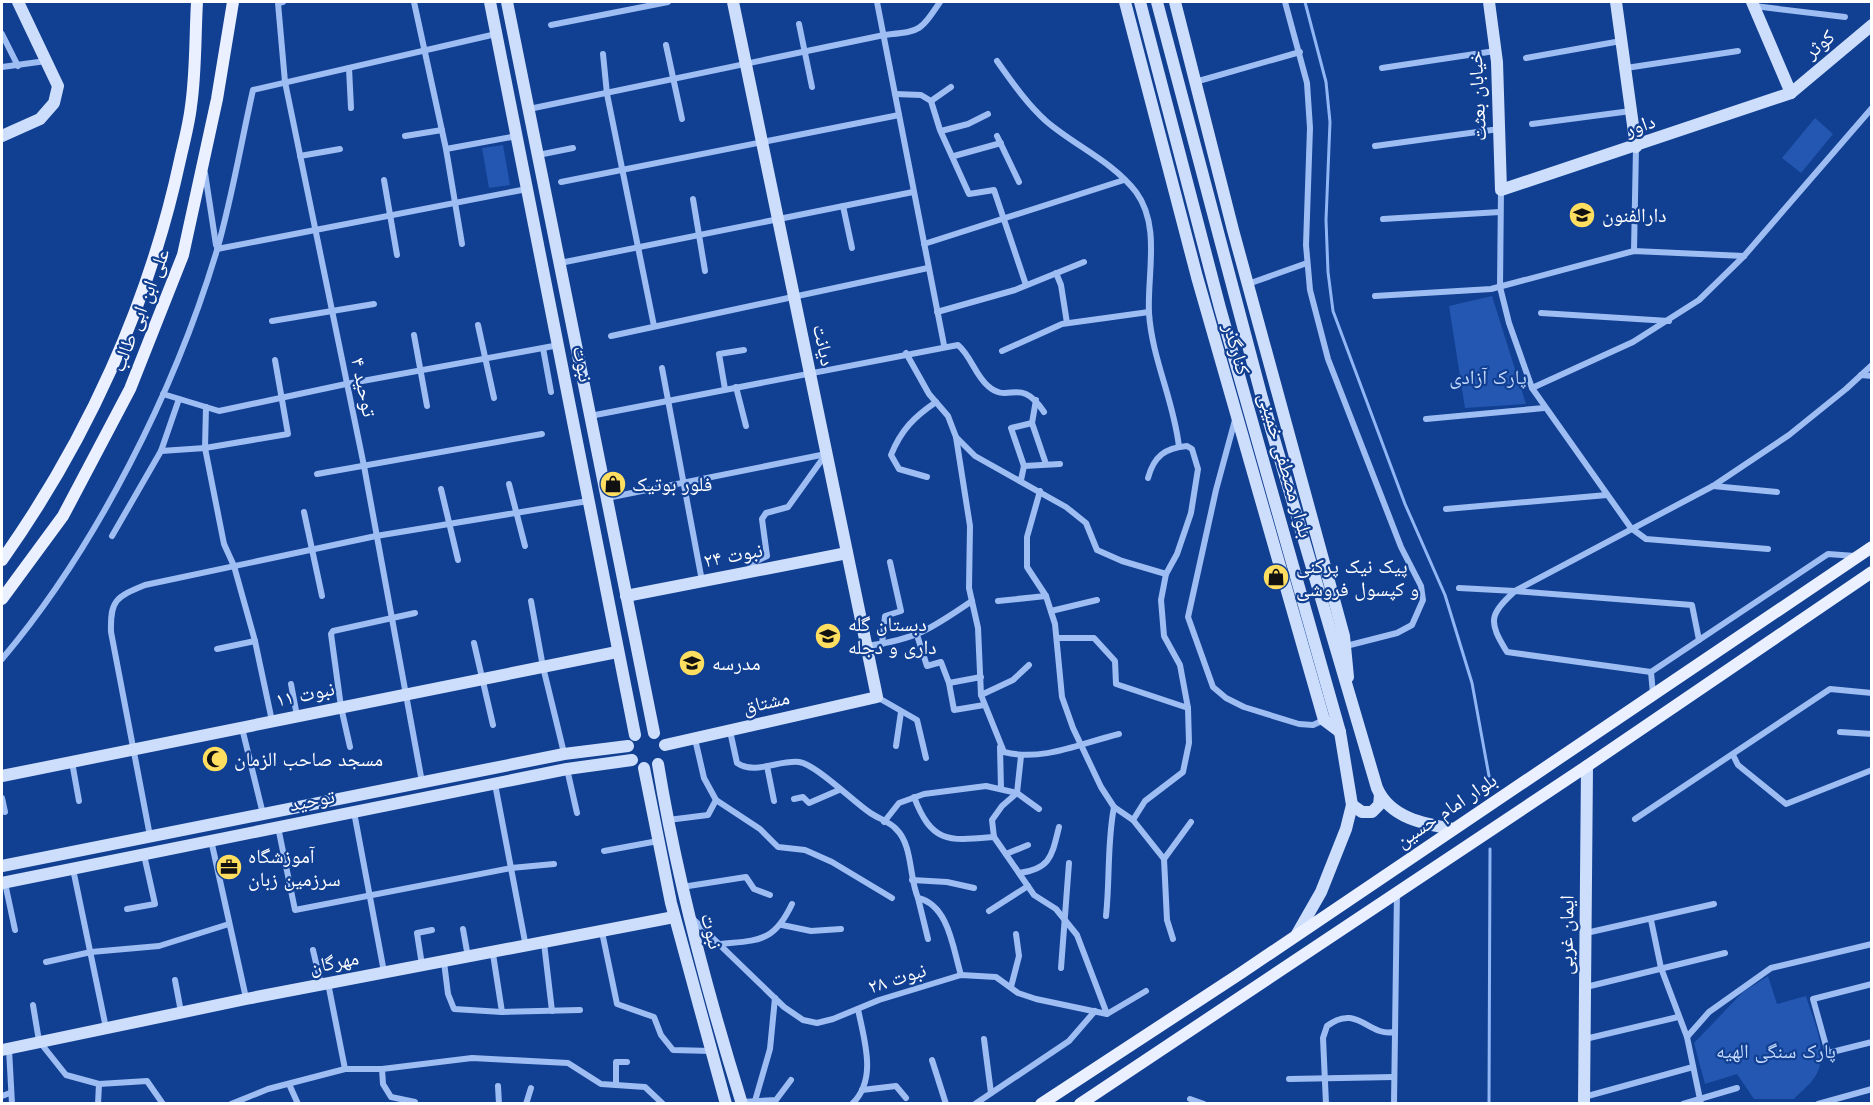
<svg xmlns="http://www.w3.org/2000/svg" width="1873" height="1105" font-family="Arial,'Noto Naskh Arabic',sans-serif">
<rect width="100%" height="100%" fill="#113f92"/>
<g fill="#2357b1">
<polygon points="1815,118 1833,134 1801,173 1782,158"/>
<polygon points="503,145 510,185 489,188 482,148"/>
<polygon points="1492,296 1526,404 1465,408 1449,306"/>
<path d="M1768,976L1777,1004L1806,996C1813,1020 1831,1055 1814,1078C1809,1086 1800,1092 1794,1099H1754L1737,1074L1705,1084L1694,1043L1743,992Z"/>
</g>
<g fill="none" stroke-linecap="round" stroke-linejoin="round">
<g stroke="#90b6f6" stroke-width="3">
<polyline points="1305,2 1326,82 1330,122 1326,220 1328,272 1333,311 1405,504 1445,595 1472,683 1489,776"/>
<polyline points="1489,1104 1490,849"/>
</g>
<g stroke="#9ebdf3" stroke-width="6">
<polyline points="283,2 278,3 285,82 364,466 422,782"/>
<polyline points="414,2 446,149 462,244"/>
<polyline points="877,2 944,345"/>
<polyline points="1285,2 1307,83 1310,128 1306,245 1310,290 1328,359 1401,547 1421,586 1423,600 1412,625 1397,633 1346,646"/>
<polyline points="1754,6 1845,17"/>
<polyline points="799,24 812,87"/>
<polyline points="551,25 668,2"/>
<polyline points="2,34 18,66"/>
<polyline points="666,45 682,119"/>
<polyline points="603,54 607,94 654,326"/>
<polyline points="1526,58 1621,41"/>
<path d="M997,61C1012,82 1027,104 1046,121C1075,146 1112,161 1136,192C1161,226 1147,274 1149,313C1152,359 1174,401 1179,447"/>
<polyline points="2,67 46,61"/>
<polyline points="349,68 351,108"/>
<polyline points="1382,68 1495,51"/>
<polyline points="1626,68 1738,51"/>
<polyline points="1195,82 1300,52"/>
<polyline points="895,94 921,95 931,101 940,130 969,194 994,190 1026,285"/>
<polyline points="931,101 951,87"/>
<path d="M529,109L884,35C920,31 919,33 940,2"/>
<polyline points="1532,124 1631,111"/>
<polyline points="941,131 968,124 988,114"/>
<polyline points="405,136 442,130"/>
<polyline points="997,136 1019,182"/>
<polyline points="1375,146 1499,129"/>
<polyline points="446,149 517,136"/>
<polyline points="538,155 573,148"/>
<polyline points="300,156 340,149"/>
<polyline points="954,156 1001,143"/>
<polyline points="205,173 216,245"/>
<polyline points="384,180 397,255"/>
<polyline points="561,182 899,115"/>
<polyline points="1501,190 1500,287 1509,323 1532,388 1631,528 1646,539 1768,549"/>
<polyline points="693,199 705,271"/>
<polyline points="843,206 852,248"/>
<polyline points="1383,219 1500,212"/>
<polyline points="924,244 1124,180"/>
<polyline points="217,249 527,189"/>
<polyline points="1634,251 1636,147"/>
<polyline points="560,263 913,192"/>
<polyline points="1056,273 1061,285 1067,323"/>
<polyline points="1248,284 1307,263"/>
<polyline points="1375,296 1491,289 1634,251 1744,256"/>
<polyline points="937,312 1015,290 1084,262"/>
<polyline points="1541,313 1669,321"/>
<polyline points="272,321 374,304"/>
<polyline points="478,325 494,398"/>
<polyline points="414,335 427,406"/>
<polyline points="611,336 928,268"/>
<polyline points="543,348 551,392"/>
<polyline points="1002,351 1062,324 1149,312"/>
<polyline points="906,353 929,394 948,416 956,437 975,456 1066,507 1086,523 1097,550 1122,561 1166,574"/>
<polyline points="662,368 702,581"/>
<polyline points="1861,375 1872,376"/>
<polyline points="736,387 746,426"/>
<polyline points="1532,388 1633,342 1699,300 1744,256 1872,108"/>
<polyline points="725,389 719,354 744,350"/>
<polyline points="163,394 219,411 346,384 559,345"/>
<polyline points="179,399 161,451 205,448 288,434 275,360"/>
<polyline points="1036,400 1032,423 1046,464"/>
<polyline points="206,407 205,448 224,544 234,566 255,641 272,721"/>
<path d="M590,416L958,345C971,356 975,375 988,386C1009,405 1020,375 1044,412"/>
<polyline points="1426,419 1544,408"/>
<polyline points="1235,420 1216,490 1188,617 1213,687 1226,698 1244,707 1299,724 1313,725 1324,720"/>
<path d="M956,437L970,526L969,588L978,628L981,695L1004,752C1043,762 1081,743 1119,734"/>
<polyline points="1024,466 1011,428 1032,423"/>
<polyline points="317,474 542,434"/>
<path d="M927,477L899,469L891,455C901,430 914,417 936,402"/>
<polyline points="1021,480 1024,466 1060,464"/>
<polyline points="509,484 525,546"/>
<polyline points="1713,486 1777,492"/>
<polyline points="441,489 458,560"/>
<polyline points="1040,491 1027,537 1027,567 1046,596 1055,624 1062,697 1073,728 1101,787 1114,807 1133,820 1164,859 1167,920 1173,939"/>
<polyline points="607,498 826,454"/>
<polyline points="1446,509 1607,495"/>
<polyline points="304,512 322,596"/>
<polyline points="112,536 161,451"/>
<polyline points="749,572 751,564 767,556 762,519 766,513 788,507 826,454"/>
<polyline points="1459,588 1515,591 1713,486 1789,435 1846,389 1872,365"/>
<polyline points="531,601 543,667 564,753"/>
<polyline points="998,601 1046,596"/>
<polyline points="1051,611 1097,600"/>
<polyline points="917,635 927,666 941,662 949,683 981,677"/>
<polyline points="1057,638 1094,638 1115,661 1116,684 1188,708"/>
<polyline points="474,643 493,725"/>
<polyline points="882,644 885,616 901,611 890,562"/>
<path d="M867,646C917,639 931,629 972,601"/>
<polyline points="217,649 255,641"/>
<path d="M2,659C96,548 175,390 217,250C232,198 241,143 253,90L496,34"/>
<path d="M1651,672L1507,652C1488,621 1489,615 1515,591L1692,605L1699,640"/>
<polyline points="949,683 954,710 984,705"/>
<polyline points="291,684 297,716"/>
<polyline points="1653,694 1651,672 1828,554 1855,556"/>
<polyline points="981,695 1013,680 1029,665"/>
<polyline points="877,697 917,720 926,758"/>
<polyline points="242,728 263,814"/>
<path d="M730,731L737,763C755,775 778,760 799,762C815,764 853,801 869,812C877,818 890,822 896,829C913,845 909,878 918,898C949,905 953,949 961,975"/>
<polyline points="1840,732 1872,734"/>
<polyline points="695,739 704,778 716,800 760,829 778,847 805,850 832,862 892,898"/>
<polyline points="896,746 901,712"/>
<polyline points="350,747 341,707 331,634 333,631 415,613"/>
<polyline points="1000,747 1001,789"/>
<polyline points="1733,755 1738,765 1786,804 1872,770"/>
<polyline points="1021,756 1017,793 1002,806 992,820 994,837 1034,895 1056,909 1077,935 1107,1014"/>
<polyline points="72,762 79,801"/>
<polyline points="767,766 774,801"/>
<polyline points="567,769 577,813"/>
<polyline points="495,784 526,947"/>
<path d="M914,797C932,844 949,841 994,837"/>
<polyline points="2,798 5,812"/>
<polyline points="794,799 803,797 809,803 839,790"/>
<polyline points="354,812 384,972"/>
<polyline points="1635,819 1830,689 1872,693"/>
<polyline points="668,820 708,815 716,800"/>
<path d="M1133,820L1145,801L1183,772L1189,743L1188,708L1180,665L1164,636L1161,600L1166,574L1177,554L1191,513L1198,469L1192,449L1187,446C1165,448 1154,456 1148,478"/>
<polyline points="884,822 899,803 924,794 986,786 1017,793 1039,809"/>
<polyline points="278,827 295,910 511,868 554,864"/>
<path d="M150,836L111,632C110,600 116,597 145,585L376,536L588,501"/>
<polyline points="211,840 246,998"/>
<polyline points="604,851 658,841"/>
<polyline points="1006,854 1028,845"/>
<polyline points="1164,859 1191,822"/>
<polyline points="73,869 106,1028"/>
<path d="M1019,873C1051,869 1052,855 1059,827"/>
<polyline points="912,880 947,882 974,888"/>
<polyline points="5,883 15,930"/>
<polyline points="682,887 746,877 754,889 770,895"/>
<polyline points="918,898 928,939"/>
<polyline points="127,909 155,904 144,855"/>
<polyline points="989,911 1028,886"/>
<path d="M1106,916C1110,879 1107,843 1114,807"/>
<polyline points="692,918 784,1007 803,1020 817,1023 833,1019 879,1000 961,975 996,977 1018,993 1036,999 1107,1014 1146,991"/>
<polyline points="1651,920 1661,968 1687,1037 1701,1104"/>
<polyline points="782,925 811,931 841,929"/>
<polyline points="463,929 468,957"/>
<polyline points="602,932 617,1004 654,1017 661,1035 673,1050 711,1051"/>
<polyline points="1586,933 1714,904"/>
<polyline points="544,943 552,1011"/>
<path d="M721,944C760,940 774,942 792,904"/>
<polyline points="313,950 321,984"/>
<polyline points="493,954 502,1012 580,1010"/>
<polyline points="46,962 91,952 159,946 229,924"/>
<polyline points="444,962 448,994 454,1009 502,1012"/>
<polyline points="422,965 417,933 432,930"/>
<polyline points="1061,968 1069,863"/>
<polyline points="175,980 181,1012"/>
<polyline points="328,983 345,1069"/>
<polyline points="1872,984 1813,999 1828,1053 1872,1042"/>
<polyline points="1011,987 1019,956 1016,934"/>
<polyline points="1586,987 1725,953"/>
<polyline points="33,1005 39,1041 66,1075 99,1084 147,1081 163,1104"/>
<polyline points="1687,1037 1709,1012 1771,968 1872,944"/>
<polyline points="984,1039 991,1093"/>
<polyline points="1585,1039 1678,1017"/>
<polyline points="9,1049 12,1104"/>
<polyline points="932,1060 946,1104"/>
<polyline points="382,1069 383,1084 391,1097 415,1102"/>
<polyline points="1289,1079 1394,1077"/>
<polyline points="289,1084 298,1104"/>
<polyline points="616,1085 616,1062 627,1062"/>
<polyline points="498,1086 499,1104"/>
<polyline points="862,1090 896,1086 906,1098"/>
<polyline points="2,1096 10,1093"/>
<polyline points="1584,1097 1693,1067"/>
<polyline points="1190,1099 1204,1104"/>
<polyline points="755,1101 770,1049 775,998"/>
<polyline points="742,1102 776,1100 791,1080"/>
<polyline points="98,1104 99,1084"/>
<polyline points="231,1104 268,1089 345,1069 382,1069 472,1058 568,1063 601,1084 645,1087 663,1104"/>
<polyline points="526,1104 531,1088"/>
<path d="M852,1104C878,1079 864,1040 858,1009"/>
<polyline points="975,1104 1069,1041 1095,1011"/>
<path d="M1326,1104L1323,1038L1327,1026C1358,1003 1368,1037 1394,1032"/>
<polyline points="1394,1104 1397,891"/>
<polyline points="1683,1104 1737,1088"/>
<polyline points="1818,1104 1872,1089"/>
</g>
<g stroke="#cddefc" stroke-width="12">
<polyline points="490,2 635,735"/>
<polyline points="507,2 654,733"/>
<polyline points="1125,2 1197,277 1324,720 1340,732"/>
<polyline points="1140,2 1220,308 1340,732 1352,805 1346,829 1321,892 1297,934"/>
<path d="M1157,2L1262,398L1377,788C1390,818 1424,824 1453,829"/>
<polyline points="1175,2 1233,230 1344,636 1348,677"/>
<polyline points="1489,2 1497,62 1501,190 1791,93 1872,25"/>
<polyline points="1616,2 1636,147"/>
<polyline points="1752,2 1791,93"/>
<polyline points="2,136 40,119 54,103 58,86 18,2"/>
<polyline points="626,596 847,553"/>
<polyline points="665,745 877,697 733,2"/>
<path d="M658,764C677,880 707,992 742,1104"/>
<polyline points="644,768 671,903 726,1104"/>
<polyline points="2,776 617,652"/>
<polyline points="1352,805 1362,812 1372,812 1379,805 1380,795"/>
<polyline points="2,866 564,754 628,746"/>
<polyline points="2,883 567,769 632,760"/>
<polyline points="2,1050 246,999 674,917"/>
<polyline points="1584,1104 1587,766"/>
</g>
<g stroke="#eaf0ff" stroke-width="12">
<path d="M2,560C87,440 149,304 180,160C184,142 189,124 191,106C196,72 195,36 197,2"/>
<polyline points="2,599 63,516 130,389 183,255 217,99 233,2"/>
<polyline points="1041,1104 1241,973 1872,547"/>
<polyline points="1080,1104 1587,766 1872,572"/>
</g>
</g>
<defs>
<symbol id="school-disc" viewBox="-11 -11 22 22"><circle r="9.5" fill="#ffde60" stroke="#113f92"/><path d="M0-5L7-2L0 1L-7-2ZM-4 1L0 2.5L4 1V4Q0 6-4 4Z" fill="#111"/></symbol>
<symbol id="shop-disc" viewBox="-11 -11 22 22"><circle r="9.5" fill="#ffde60" stroke="#113f92"/><path d="M-5-2.5h2.3a2.7 3.5 0 0 1 5.4 0H5L5.5 6h-11ZM-1.5-2.5h3a1.5 2.3 0 0 0-3 0Z" fill="#111"/></symbol>
<symbol id="mosque-disc" viewBox="-11 -11 22 22"><circle r="9.5" fill="#ffde60" stroke="#113f92"/><path d="M3.5-4.9A6 6 0 1 0 3.5 4.9A5 5 0 1 1 3.5-4.9Z" fill="#111"/></symbol>
<symbol id="office-disc" viewBox="-11 -11 22 22"><circle r="9.5" fill="#ffde60" stroke="#113f92"/><path d="M-6-3h4V-5.5h4V-3h4V5H-6ZM-1-4.5V-3h2v-1.5ZM-6 0V1H6V0Z" fill="#111"/></symbol>
</defs>
<g fill-rule="evenodd">
<use href="#school-disc" x="1567" y="200" width="30" height="30"/>
<use href="#shop-disc" x="598" y="469" width="30" height="30"/>
<use href="#shop-disc" x="1261" y="562" width="30" height="30"/>
<use href="#school-disc" x="813" y="621" width="30" height="30"/>
<use href="#school-disc" x="677" y="648" width="30" height="30"/>
<use href="#mosque-disc" x="200" y="744" width="30" height="30"/>
<use href="#office-disc" x="214" y="852" width="30" height="30"/>
</g>
<g text-anchor="middle" dominant-baseline="central" stroke-width="4.5" stroke-linejoin="round" paint-order="stroke">
<g font-size="20" fill="#fff" stroke="#113f92">
<text transform="translate(1819 44) rotate(-40)">کوثر</text>
<text transform="translate(1477 96) rotate(-93)">خیابان بعثت</text>
<text transform="translate(1640 125) rotate(-19)">داور</text>
<text transform="translate(140 310) rotate(-69)">علی ابن ابی طالب</text>
<text transform="translate(824 345) rotate(78)">دیانت</text>
<text transform="translate(1237 349) rotate(74)">کنارگذر</text>
<text transform="translate(583 364) rotate(79)">نبوت</text>
<text transform="translate(364 387) rotate(78)">توحید ۴</text>
<text transform="translate(1286 465) rotate(74)">بلوار مصطفی خمینی</text>
<text transform="translate(733 555) rotate(-11)">نبوت ۲۴</text>
<text transform="translate(305 694) rotate(-12)">نبوت ۱۱</text>
<text transform="translate(766 702) rotate(-13)">مشتاق</text>
<text transform="translate(312 800) rotate(-11)">توحید</text>
<text transform="translate(1446 810) rotate(-34)">بلوار امام حسین</text>
<text transform="translate(712 931) rotate(76)">نبوت</text>
<text transform="translate(1566 935) rotate(-89)">ایمان غربی</text>
<text transform="translate(334 962) rotate(-11)">مهرگان</text>
<text transform="translate(897 978) rotate(-18)">نبوت ۲۸</text>
</g>
<g font-size="20" fill="#fff" stroke="#113f92" text-anchor="start">
<text x="1602" y="215">دارالفنون</text>
<text x="632" y="484">فلور بوتیک</text>
<text x="1296" y="566">پیک نیک پرکنی<tspan x="1296" dy="23">و کپسول فروشی</tspan></text>
<text x="848" y="624">دبستان گله<tspan x="848" dy="23">داری و دجله</tspan></text>
<text x="712" y="663">مدرسه</text>
<text x="234" y="759">مسجد صاحب الزمان</text>
<text x="248" y="856">آموزشگاه<tspan x="248" dy="23">سرزمین زبان</tspan></text>
</g>
<g font-size="20" fill="#c5dafd" stroke="#113f92">
<text x="1488" y="377">پارک آزادی</text>
<text x="1776" y="1051">پارک سنگی الهیه</text>
</g>
</g>
<rect width="1873" height="1105" fill="none" stroke="#ffffff" stroke-width="6"/>
</svg>
